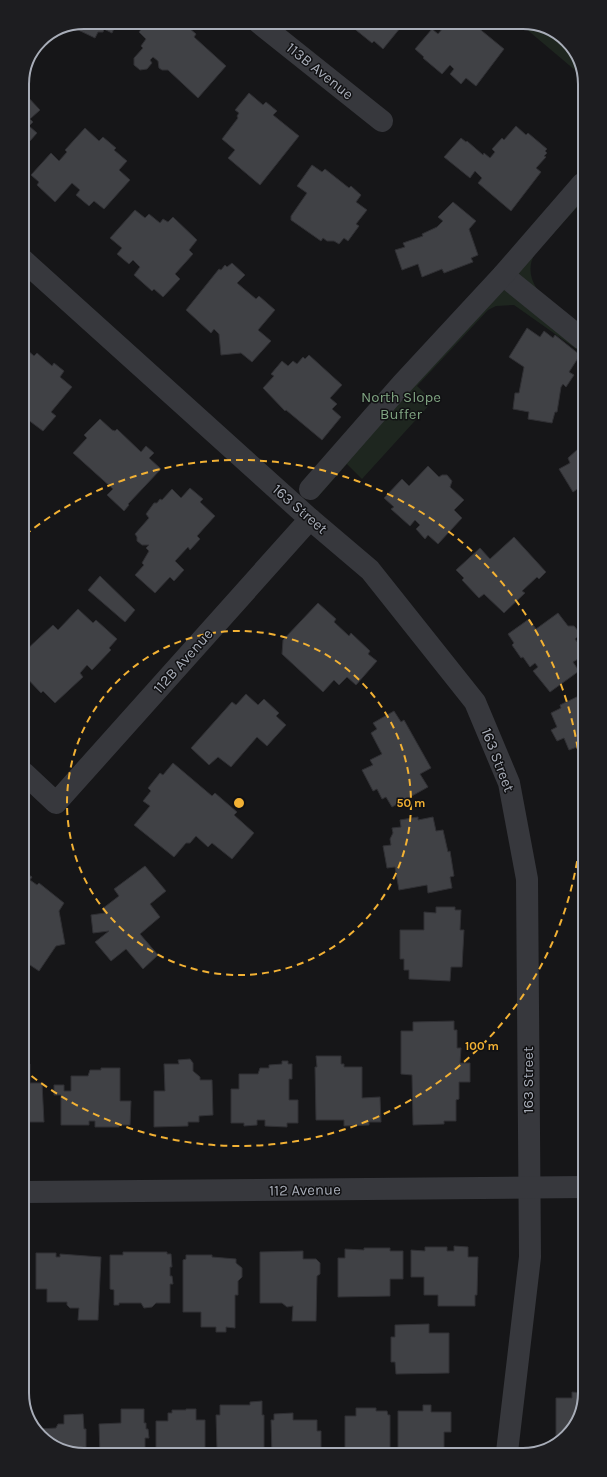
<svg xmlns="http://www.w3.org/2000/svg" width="607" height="1477" font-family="Karla,sans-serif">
<rect width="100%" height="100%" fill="#161618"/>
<g fill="#1e261f">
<polygon points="518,22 527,22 561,35 582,64 582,76"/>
<path d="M582,176V202L536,252C528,264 529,277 537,289L582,327V353L514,305L496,306L488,310L417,386L433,401L362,479L347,464L317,498L301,484Z"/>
</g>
<g fill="#404145" stroke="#303034">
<polygon points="84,22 117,22 112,33 104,29 103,32 98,32 95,38 72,27"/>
<polygon points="147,22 182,22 196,34 194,37 226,66 198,98 168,70 162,70 159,68 158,61 153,57 150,60 152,63 147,69 140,70 134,65 134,58 143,48 141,46 146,39 139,32"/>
<polygon points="351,22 405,22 383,49 374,41 372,43 351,26 353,23"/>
<polygon points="448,22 471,22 504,49 476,86 466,78 461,84 450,74 454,69 450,65 442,74 423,58 424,57 415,49 432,29 438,34"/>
<polygon points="249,93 263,105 266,102 277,111 273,115 299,136 260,185 228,158 235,150 222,139 238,118 237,116 239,113 235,110"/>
<polygon points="26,95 40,110 30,119 33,122 29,126 37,133 22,150 22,100"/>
<polygon points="516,126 526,135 528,133 547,149 545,151 547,153 544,156 546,157 536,168 541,172 511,211 478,183 482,178 475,171 470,178 444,157 461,138 466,142 467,141 483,155 484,153 490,158 495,152 492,149 502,138 504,140"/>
<polygon points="85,128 99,141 103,137 116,148 114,150 127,161 119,170 130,180 104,209 94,201 89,206 76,195 80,190 72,183 55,202 37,185 39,182 31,175 51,153 59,161 67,152 65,150"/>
<polygon points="312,165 322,172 325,169 349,188 351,186 361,195 356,202 367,210 356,224 359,226 348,241 344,238 339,244 334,241 327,241 323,238 321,241 291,220 291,216 307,193 297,186"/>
<polygon points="453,202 476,221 469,229 478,255 471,258 473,262 444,273 442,269 422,277 418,264 402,270 395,250 405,247 403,243 423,236 422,234 437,227 443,221 438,217"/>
<polygon points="135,210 145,218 149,214 160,223 163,219 168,222 173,217 197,240 189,250 193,254 175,274 180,279 163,297 154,289 152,291 134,275 140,267 133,260 129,264 117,254 122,248 110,238"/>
<polygon points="232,263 245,275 237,283 256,299 259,296 275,310 258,330 271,341 252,362 241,353 221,355 219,334 214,329 211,333 186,310 219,269 221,270 225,265 227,267"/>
<polygon points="527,328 540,337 544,331 553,338 555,335 580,355 569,372 574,375 566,387 563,384 561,387 557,412 555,412 552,423 528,419 529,412 513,409 515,393 519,393 524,367 509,357"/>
<polygon points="26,349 34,356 37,353 52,366 54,363 64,371 60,377 72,387 51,412 56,416 43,431 27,419 23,424 23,351"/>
<polygon points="309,355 342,385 330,398 337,404 332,409 341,417 322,440 286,410 285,411 263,388 274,376 271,374 282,361 288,366 293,361 297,364 303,357 305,359"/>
<polygon points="100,419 112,430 115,431 117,429 141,452 146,446 154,453 149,458 161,469 128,504 129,505 124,511 107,495 113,489 73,453 87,438 84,435"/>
<polygon points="578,449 583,450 583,485 573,492 559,469 570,463 568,458"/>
<polygon points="428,466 439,477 442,475 447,475 452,481 450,487 464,500 454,510 462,518 438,544 428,535 425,539 416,529 420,525 415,520 410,526 391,509 394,507 384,498 402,479 409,486"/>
<polygon points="190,488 203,499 200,502 215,516 197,536 200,539 190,550 188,547 175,561 184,570 174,581 170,577 155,593 135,575 144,565 142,563 149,551 146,548 149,545 142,545 137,541 137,537 135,534 149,518 146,514 154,503 157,503 160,499 162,500 172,489 181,498"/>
<polygon points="514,537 546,572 539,579 537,577 522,591 525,593 504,613 484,594 479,598 462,580 464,578 456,570 480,548 490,559"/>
<polygon points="100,576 135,610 125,622 88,590"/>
<polygon points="318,603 336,619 334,622 349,636 351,633 370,651 368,654 377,661 356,685 347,677 339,685 334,680 323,692 282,654 283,640"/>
<polygon points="78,609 93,623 96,620 117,639 109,648 111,650 92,670 87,665 80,673 83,677 55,703 43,691 41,693 23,674 23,653 53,625 58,630"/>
<polygon points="558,613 568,626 574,626 579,632 578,636 575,639 583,650 583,656 573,662 579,671 550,692 533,671 538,667 535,663 530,667 523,657 521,658 512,645 514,643 508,634 529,619 536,629"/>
<polygon points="246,694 258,705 264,699 279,713 276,716 286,725 267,746 257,737 231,767 218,757 209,765 191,748 232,702 236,705"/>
<polygon points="583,694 583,768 580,760 582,759 577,747 569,750 564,738 557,741 551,730 557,727 551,713 561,708 560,705"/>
<polygon points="394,711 401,722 404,720 431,768 420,774 428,787 392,807 386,797 382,799 377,789 373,791 362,770 373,765 370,760 382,754 371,733 377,729 373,723"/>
<polygon points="173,763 212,796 215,793 237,812 234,815 254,833 232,859 212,843 208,847 196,836 190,843 186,843 174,857 134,825 150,806 143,801 151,791 148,788 160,773 163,775"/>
<polygon points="418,817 418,820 433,817 436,831 443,830 448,852 450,851 454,876 450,877 452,888 428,893 427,885 399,890 395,867 387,868 383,846 391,845 390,839 393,833 392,828 401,827 400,820"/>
<polygon points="145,866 166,891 150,904 160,917 140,934 158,955 143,969 126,949 111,961 95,942 109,931 93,933 91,915 105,913 102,909 119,896 114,889"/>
<polygon points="24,872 32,877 30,880 37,885 39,883 64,903 59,911 65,944 56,946 39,971 24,961"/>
<polygon points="436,907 455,907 455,910 461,910 460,930 464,930 462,967 451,967 450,981 409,979 409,970 404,970 404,959 400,959 400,930 424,930 424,912 436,913"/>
<polygon points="454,1021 454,1030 457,1030 457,1048 461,1048 460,1063 470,1063 470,1082 459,1082 459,1099 456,1100 456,1121 444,1121 444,1124 413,1125 412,1075 401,1074 401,1031 413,1031 413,1022"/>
<polygon points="316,1056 341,1056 341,1064 344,1064 344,1067 362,1067 362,1098 380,1097 381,1122 369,1122 369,1125 344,1126 344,1120 316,1120 315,1067 317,1067"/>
<polygon points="190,1059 193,1063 193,1071 200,1077 200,1080 212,1080 213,1115 199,1116 199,1122 188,1122 188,1126 154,1127 154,1091 165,1091 164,1064 179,1064 178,1060"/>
<polygon points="282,1061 288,1061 288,1064 292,1064 292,1079 289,1079 289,1100 298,1100 298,1123 287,1123 287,1127 265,1126 265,1120 257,1120 257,1125 244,1126 244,1123 231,1123 231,1089 239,1089 239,1074 258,1074 260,1068 269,1068 269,1065 282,1064"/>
<polygon points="30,1064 30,1083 42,1083 44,1122 29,1122 29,1124 25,1125 24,1065"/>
<polygon points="101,1068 120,1068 120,1101 131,1101 130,1125 119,1125 119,1127 95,1127 95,1121 89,1121 89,1125 61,1125 61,1095 54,1095 54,1085 64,1085 64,1091 71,1091 71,1076 88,1076 90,1070 101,1070"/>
<polygon points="454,1246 468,1247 468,1257 478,1257 477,1295 475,1295 475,1306 438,1306 438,1295 424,1295 424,1277 411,1277 411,1250 425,1251 425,1247 447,1247 447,1251 454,1251"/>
<polygon points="364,1248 390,1248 390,1251 403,1251 403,1279 390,1279 390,1296 338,1297 338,1258 345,1258 345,1249 364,1250"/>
<polygon points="303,1251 303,1259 316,1259 320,1263 320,1274 317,1276 316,1321 292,1321 293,1306 287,1307 282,1303 260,1303 260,1252"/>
<polygon points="123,1252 167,1252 167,1254 171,1254 172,1267 170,1267 170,1276 172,1276 173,1284 170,1284 170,1303 156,1303 152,1307 144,1308 141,1303 119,1303 119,1305 114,1305 114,1290 110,1289 110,1255 123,1255"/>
<polygon points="36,1253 56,1253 56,1257 60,1257 60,1254 101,1257 98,1320 78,1320 79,1308 70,1308 67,1305 67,1302 47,1302 47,1289 36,1289"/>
<polygon points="186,1255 212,1255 212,1257 236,1259 236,1263 242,1268 242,1277 238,1281 238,1295 235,1295 235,1328 226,1327 226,1332 216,1332 216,1327 201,1327 201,1312 183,1312 183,1260 186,1259"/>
<polygon points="429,1324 429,1333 449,1333 449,1373 396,1374 395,1362 391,1362 391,1337 395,1337 395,1325"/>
<polygon points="581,1329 585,1329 585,1352 580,1352"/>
<polygon points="572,1392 585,1393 572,1431 556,1442 556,1398 572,1398"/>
<polygon points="262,1401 262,1415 264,1415 264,1454 230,1454 230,1449 217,1449 216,1415 220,1415 220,1405 250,1405 250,1402"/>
<polygon points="423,1405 431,1405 431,1412 451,1412 451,1432 444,1432 444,1452 398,1453 398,1411 423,1411"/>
<polygon points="356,1408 376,1408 376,1411 387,1411 388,1415 390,1415 390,1453 345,1453 345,1416 356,1416"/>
<polygon points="121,1409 144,1409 144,1423 146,1423 146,1429 148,1429 149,1438 145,1438 145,1454 100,1455 99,1424 121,1423"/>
<polygon points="186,1409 196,1409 196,1420 205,1420 205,1454 156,1454 156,1421 168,1421 168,1413 172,1413 172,1410 186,1410"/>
<polygon points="293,1413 293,1420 317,1420 317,1431 321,1431 321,1453 272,1454 271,1420 274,1420 274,1414"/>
<polygon points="83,1414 84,1429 86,1429 86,1455 80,1455 46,1442 40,1433 40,1429 56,1428 58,1424 64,1424 64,1415"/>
</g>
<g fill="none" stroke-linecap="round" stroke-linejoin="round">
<g stroke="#37383d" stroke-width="22">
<polyline points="258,22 382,121"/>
<polyline points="23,260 310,519 370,570 475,702 509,783 527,879 530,1257 507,1452"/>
<polyline points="503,275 582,339"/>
<polyline points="310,489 402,384 503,275 582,184"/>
<polyline points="24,773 56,803 310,519"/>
<polyline points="25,1192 584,1187"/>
</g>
</g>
<g fill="none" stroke="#f2b134" stroke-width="2" stroke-dasharray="7 5">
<circle cx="239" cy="803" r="172"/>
<path d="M25 535A343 343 0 1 1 25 1071"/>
</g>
<g text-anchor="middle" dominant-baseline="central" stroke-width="3" stroke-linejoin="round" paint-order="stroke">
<g font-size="15" fill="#a8adb8" stroke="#111113">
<text transform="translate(320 71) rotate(39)">113B Avenue</text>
<text transform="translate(300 509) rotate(41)">163 Street</text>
<text transform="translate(183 661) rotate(-48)">112B Avenue</text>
<text transform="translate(498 760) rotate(69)">163 Street</text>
<text transform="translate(528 1080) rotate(-90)">163 Street</text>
<text transform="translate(305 1190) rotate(-1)">112 Avenue</text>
</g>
<g font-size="15" fill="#7fa381" stroke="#111113">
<text x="401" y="397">North Slope<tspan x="401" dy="17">Buffer</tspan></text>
</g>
</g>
<path d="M0 0H607V1477H0ZM84 29H523A55 55 0 0 1 578 84V1393A55 55 0 0 1 523 1448H84A55 55 0 0 1 29 1393V84A55 55 0 0 1 84 29Z" fill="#1d1d20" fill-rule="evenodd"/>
<path fill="none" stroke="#a8adb8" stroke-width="2" d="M84 29H523A55 55 0 0 1 578 84V1393A55 55 0 0 1 523 1448H84A55 55 0 0 1 29 1393V84A55 55 0 0 1 84 29Z"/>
<circle cx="239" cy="803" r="6" fill="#f2b134" stroke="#111113" stroke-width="2"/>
<g font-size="12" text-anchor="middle" font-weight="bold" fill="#f2b134" stroke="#111113" stroke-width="3" stroke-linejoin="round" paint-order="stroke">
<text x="411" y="807">50 m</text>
<text x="482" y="1050">100 m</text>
</g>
</svg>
